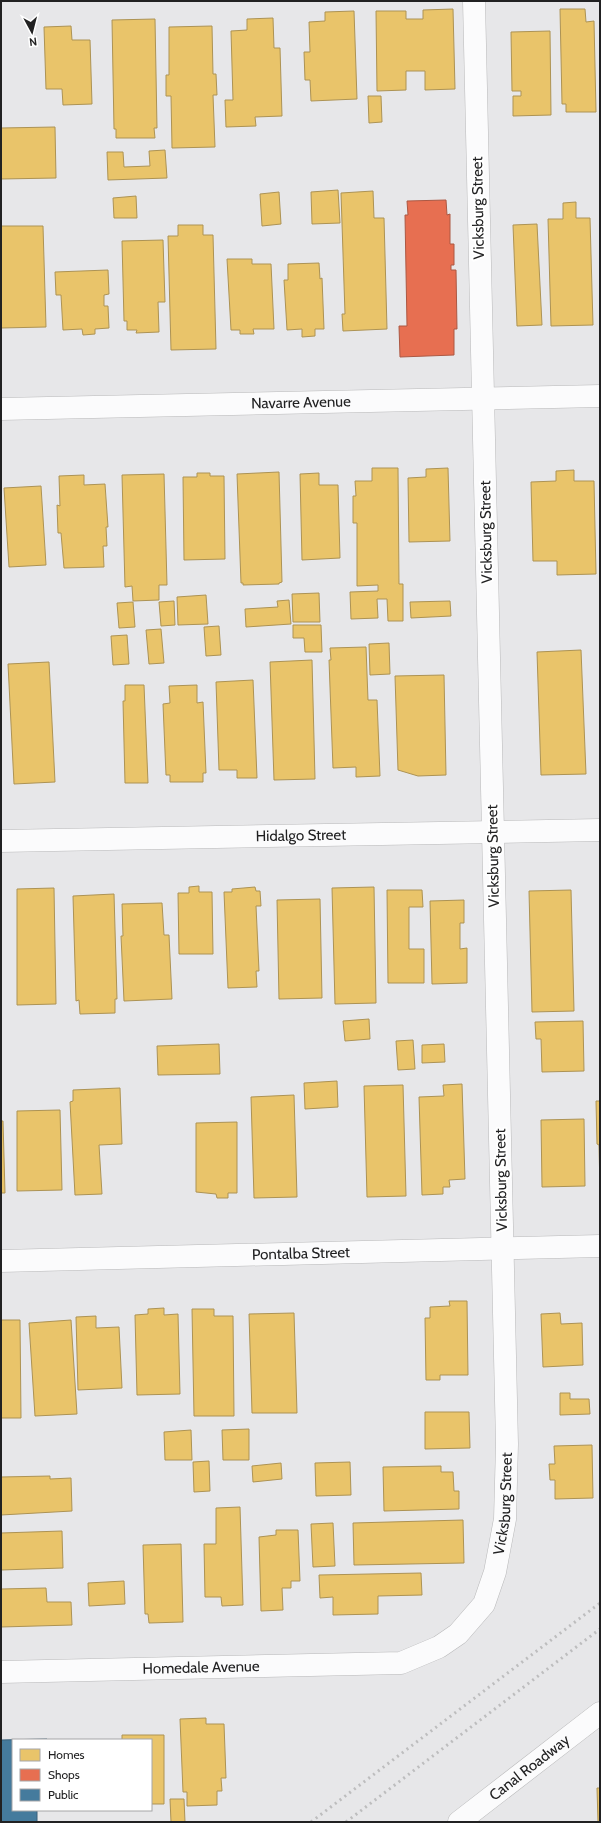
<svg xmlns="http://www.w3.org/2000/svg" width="601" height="1823" font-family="Cabin,sans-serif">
<rect width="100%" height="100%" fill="#e7e7e9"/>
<g fill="#e9c46a" stroke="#ad9354">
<polygon points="453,9 455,89 425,90 425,71 406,71 406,90 377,91 376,11 406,11 406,19 423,19 423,10"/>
<polygon points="560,9 585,9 586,22 594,21 596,112 566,112 566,104 562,104"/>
<polygon points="354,11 357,99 311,101 310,80 305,80 304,52 310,52 309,22 325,21 325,12"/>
<polygon points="273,18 274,48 280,48 282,116 255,117 256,126 226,127 225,100 233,100 231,31 247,30 247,19"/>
<polygon points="155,19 157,128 154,128 155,138 116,138 116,129 114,129 112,20"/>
<polygon points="71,26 72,40 90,40 92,104 63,105 62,89 46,89 44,27"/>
<polygon points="212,26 213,74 216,74 217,95 213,95 215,147 172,148 171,96 166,96 166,75 169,75 169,27"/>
<polygon points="550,31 551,115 513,116 513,96 521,96 521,91 512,91 511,32"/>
<polygon points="368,96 381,96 382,122 369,123"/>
<polygon points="55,127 56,178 1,179 1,128"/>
<polygon points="165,150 167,178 108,180 107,152 123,152 124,167 150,166 149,151"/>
<polygon points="338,190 340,223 312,224 311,192"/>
<polygon points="373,191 374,218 384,218 387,329 343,331 342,314 345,314 341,193"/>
<polygon points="279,192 281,224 262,226 260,194"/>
<polygon points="136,196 137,218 114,218 113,198"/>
<polygon points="576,202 576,218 590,218 593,325 551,326 548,219 563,219 563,203"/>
<polygon points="537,224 542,325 517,326 513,225"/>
<polygon points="178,225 203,225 203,235 213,235 216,349 171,350 168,236 178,236"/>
<polygon points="1,226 43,226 46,327 1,328"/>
<polygon points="163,240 165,302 158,302 159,332 136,333 137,330 127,330 127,321 124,321 122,241"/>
<polygon points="227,259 252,259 252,264 271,264 274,329 253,329 254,334 240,334 240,330 231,330"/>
<polygon points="319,263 320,279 322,278 324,329 315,329 315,336 302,337 302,329 287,330 284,280 288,280 288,264"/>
<polygon points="108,270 109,294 104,295 104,306 108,306 109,328 95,329 95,334 83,335 82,329 63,330 61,295 56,295 55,272"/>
<polygon points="372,468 398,468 399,584 403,584 403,621 388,621 387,599 377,599 378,618 351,619 350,592 378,591 378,585 357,586 357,523 353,523 353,496 356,496 355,481 372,481"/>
<polygon points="448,468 450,541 409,542 408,478 426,477 426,469"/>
<polygon points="574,470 574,481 594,481 596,574 557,575 557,561 533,561 531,482 556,481 556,471"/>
<polygon points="279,472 282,582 279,583 279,584 243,585 243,583 241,583 237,474"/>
<polygon points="197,473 210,473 210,476 224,476 225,559 184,560 183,477 197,477"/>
<polygon points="319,473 319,485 338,485 340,558 302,560 300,474"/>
<polygon points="164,474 167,585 159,585 159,600 133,601 132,586 125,587 122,475"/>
<polygon points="84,475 84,485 105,484 108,527 106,527 107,546 103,546 104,567 64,568 61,533 58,533 57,505 60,506 59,476"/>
<polygon points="41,486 46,565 9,567 4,488"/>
<polygon points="319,593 320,622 293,622 292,594"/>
<polygon points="206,595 208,624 178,625 177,597"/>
<polygon points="289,600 291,624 246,627 245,609 278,607 277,601"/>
<polygon points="174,601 175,625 161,626 159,602"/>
<polygon points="450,601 451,616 411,618 410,602"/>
<polygon points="133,602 135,627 119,628 117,603"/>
<polygon points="293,625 321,625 322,652 305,652 304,638 293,638"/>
<polygon points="219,626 221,655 206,656 204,627"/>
<polygon points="161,629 164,663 149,664 146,630"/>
<polygon points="127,635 129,664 113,665 111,636"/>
<polygon points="389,643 390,674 370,675 369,644"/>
<polygon points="366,647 368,700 377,700 380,776 356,777 356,767 333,768 329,660 331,660 330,648"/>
<polygon points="581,650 586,774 541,775 537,652"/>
<polygon points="312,660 315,779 274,780 270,662"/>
<polygon points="49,662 55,782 14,784 8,664"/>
<polygon points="444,675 446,775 418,776 398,770 395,676"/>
<polygon points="253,680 257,778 237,778 237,770 219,770 216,682"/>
<polygon points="125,685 144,685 148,783 125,783 123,701 125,701"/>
<polygon points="197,685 197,703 203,702 206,773 203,773 203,782 170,782 170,775 166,775 163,704 170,703 169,686"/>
<polygon points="199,886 199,892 212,892 213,954 179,954 178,893 189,893 189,887"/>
<polygon points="255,887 256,891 260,891 261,906 256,906 259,971 256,971 257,987 228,988 224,892 232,892 232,889"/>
<polygon points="374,887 376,1003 335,1004 332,888"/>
<polygon points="54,888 56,1004 17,1005 17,889"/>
<polygon points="387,890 422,890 423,907 409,907 409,949 424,949 424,983 388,983"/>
<polygon points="571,890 574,1011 532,1012 529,891"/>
<polygon points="114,894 117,999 115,999 115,1013 80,1014 79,1000 76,1001 73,896"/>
<polygon points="320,899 322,998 279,999 277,900"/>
<polygon points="464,900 464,923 460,923 460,949 467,948 467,983 432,984 430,901"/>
<polygon points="162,903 164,935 169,935 172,999 124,1001 121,936 123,936 122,904"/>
<polygon points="369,1019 370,1039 345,1041 343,1021"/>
<polygon points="583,1021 584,1071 542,1072 541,1039 536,1039 535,1022"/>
<polygon points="413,1040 415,1069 398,1070 396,1041"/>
<polygon points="219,1044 220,1074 158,1075 157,1046"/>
<polygon points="444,1044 445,1062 422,1063 422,1045"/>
<polygon points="337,1081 338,1107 305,1109 304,1083"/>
<polygon points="462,1084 465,1179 449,1180 450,1187 443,1187 443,1194 422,1195 419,1097 444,1096 443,1085"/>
<polygon points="403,1085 406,1196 367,1197 364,1086"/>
<polygon points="120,1088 122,1144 99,1145 102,1194 75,1195 70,1102 73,1101 73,1090"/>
<polygon points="294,1095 297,1197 254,1198 251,1097"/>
<polygon points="596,1101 600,1101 600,1190 599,1145 597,1144"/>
<polygon points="60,1110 62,1190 17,1191 17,1111"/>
<polygon points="584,1119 585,1186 542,1187 541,1120"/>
<polygon points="1,1121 3,1121 5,1193 1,1193"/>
<polygon points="237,1122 237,1193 228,1193 228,1198 217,1198 216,1194 196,1192 196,1123"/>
<polygon points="449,1301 467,1301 468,1375 440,1375 440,1380 426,1380 425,1318 430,1318 430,1307 450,1306"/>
<polygon points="164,1308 164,1315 178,1314 180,1394 137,1395 135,1315 148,1314 148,1309"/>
<polygon points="192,1309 214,1309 214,1316 233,1316 234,1416 194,1416"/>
<polygon points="294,1313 297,1413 252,1413 249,1314"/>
<polygon points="560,1313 561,1324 582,1323 583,1365 543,1367 541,1314"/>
<polygon points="96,1316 96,1328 119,1327 122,1388 78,1390 76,1317"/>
<polygon points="1,1320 20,1320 21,1418 1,1418"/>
<polygon points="71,1320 77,1414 35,1416 29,1323"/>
<polygon points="560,1393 570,1393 570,1399 589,1399 590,1414 560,1415"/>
<polygon points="425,1412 469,1412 470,1448 425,1449"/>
<polygon points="249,1429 249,1460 223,1460 222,1430"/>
<polygon points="191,1430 192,1460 165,1460 164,1432"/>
<polygon points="592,1445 593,1498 555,1499 555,1480 550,1480 549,1464 555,1464 554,1446"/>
<polygon points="209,1461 210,1491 194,1492 193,1462"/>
<polygon points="350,1462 351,1495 316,1496 315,1463"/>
<polygon points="281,1463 282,1479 253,1482 252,1466"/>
<polygon points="441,1466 441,1472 453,1472 454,1491 459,1491 459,1509 384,1511 383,1467"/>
<polygon points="50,1476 50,1479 71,1478 72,1511 1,1515 1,1477"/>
<polygon points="240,1507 243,1605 222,1606 221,1597 205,1597 204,1544 216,1544 216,1508"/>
<polygon points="463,1520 464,1563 354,1565 353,1523"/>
<polygon points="333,1523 335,1566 313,1567 311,1524"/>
<polygon points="276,1530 298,1530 300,1581 291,1581 291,1588 282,1588 283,1610 261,1611 259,1537 276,1535"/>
<polygon points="62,1531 63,1568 1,1570 1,1533"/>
<polygon points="181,1544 183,1622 149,1623 148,1614 145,1614 143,1545"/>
<polygon points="421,1573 422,1595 378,1596 378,1614 333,1615 333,1597 320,1598 319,1575"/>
<polygon points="124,1581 125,1604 89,1606 88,1583"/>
<polygon points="46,1588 47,1602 71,1602 72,1625 1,1627 1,1589"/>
<polygon points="206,1718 206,1724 224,1724 226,1778 221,1778 222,1791 217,1791 217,1805 187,1806 187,1792 183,1792 180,1719"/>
<polygon points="122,1735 164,1735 164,1804 151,1804 151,1740 122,1740"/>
<polygon points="597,1788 600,1788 600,1822 598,1822"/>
<polygon points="170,1799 184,1799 185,1822 171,1822"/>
</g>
<polygon fill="#e76f51" stroke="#ac5843" points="446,200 447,215 450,214 450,244 454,244 454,265 451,265 451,270 456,270 457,329 454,329 454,355 400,357 399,326 407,326 405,215 408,215 407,201"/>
<polygon fill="#457b9d" stroke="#3a6078" points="47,1739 47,1740 13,1740 13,1810 37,1810 37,1822 1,1822 1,1740"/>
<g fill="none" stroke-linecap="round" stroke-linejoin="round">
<defs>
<g id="minor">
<path id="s1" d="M1,409L600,396"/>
<path id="s2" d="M1,841L600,830"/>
<path id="s3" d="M1,1261L600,1246"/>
<path id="s4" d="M1,1672L401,1663L439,1647L458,1634L484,1604L495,1572L505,1519L507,1444L474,1"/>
<path id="s5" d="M459,1822L600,1713"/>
</g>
</defs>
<use href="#minor" stroke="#b9b9ba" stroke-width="23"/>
<use href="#minor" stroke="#fbfbfc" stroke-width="22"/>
<g stroke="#bdbdbe" stroke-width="3" stroke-dasharray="2 4" stroke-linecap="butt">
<polyline points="311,1822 600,1603"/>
<polyline points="346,1822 600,1629"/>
</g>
</g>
<g text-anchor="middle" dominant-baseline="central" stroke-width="4" stroke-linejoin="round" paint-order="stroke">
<g font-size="15" fill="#212122" stroke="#fff">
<text transform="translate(478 208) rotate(-91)">Vicksburg Street</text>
<text stroke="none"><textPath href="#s1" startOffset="300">Navarre Avenue</textPath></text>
<text transform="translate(486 532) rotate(-91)">Vicksburg Street</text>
<text stroke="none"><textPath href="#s2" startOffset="300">Hidalgo Street</textPath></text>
<text transform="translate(493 856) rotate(-91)">Vicksburg Street</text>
<text transform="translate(501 1180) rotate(-91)">Vicksburg Street</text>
<text stroke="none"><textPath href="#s3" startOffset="300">Pontalba Street</textPath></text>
<text stroke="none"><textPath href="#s4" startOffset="607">Vicksburg Street</textPath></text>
<text stroke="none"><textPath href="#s4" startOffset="200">Homedale Avenue</textPath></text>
<text stroke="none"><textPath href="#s5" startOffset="89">Canal Roadway</textPath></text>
</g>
</g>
<rect width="601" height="1823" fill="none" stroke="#212122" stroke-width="4"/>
<rect x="12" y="1739" width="140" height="72" fill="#ffffff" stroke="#a6a6a7"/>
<rect x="20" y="1749" width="20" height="12" fill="#e9c46a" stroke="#a6a6a7"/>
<text x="48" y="1759" font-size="12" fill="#212122">Homes</text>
<rect x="20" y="1769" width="20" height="12" fill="#e76f51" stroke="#a6a6a7"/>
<text x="48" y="1779" font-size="12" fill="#212122">Shops</text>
<rect x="20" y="1789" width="20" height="12" fill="#457b9d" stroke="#a6a6a7"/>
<text x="48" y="1799" font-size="12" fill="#212122">Public</text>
<g transform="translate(32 32) rotate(173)" stroke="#ffffff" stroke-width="3" paint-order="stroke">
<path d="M0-3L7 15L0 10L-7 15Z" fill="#212122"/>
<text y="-6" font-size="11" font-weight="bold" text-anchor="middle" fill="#212122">N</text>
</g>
</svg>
